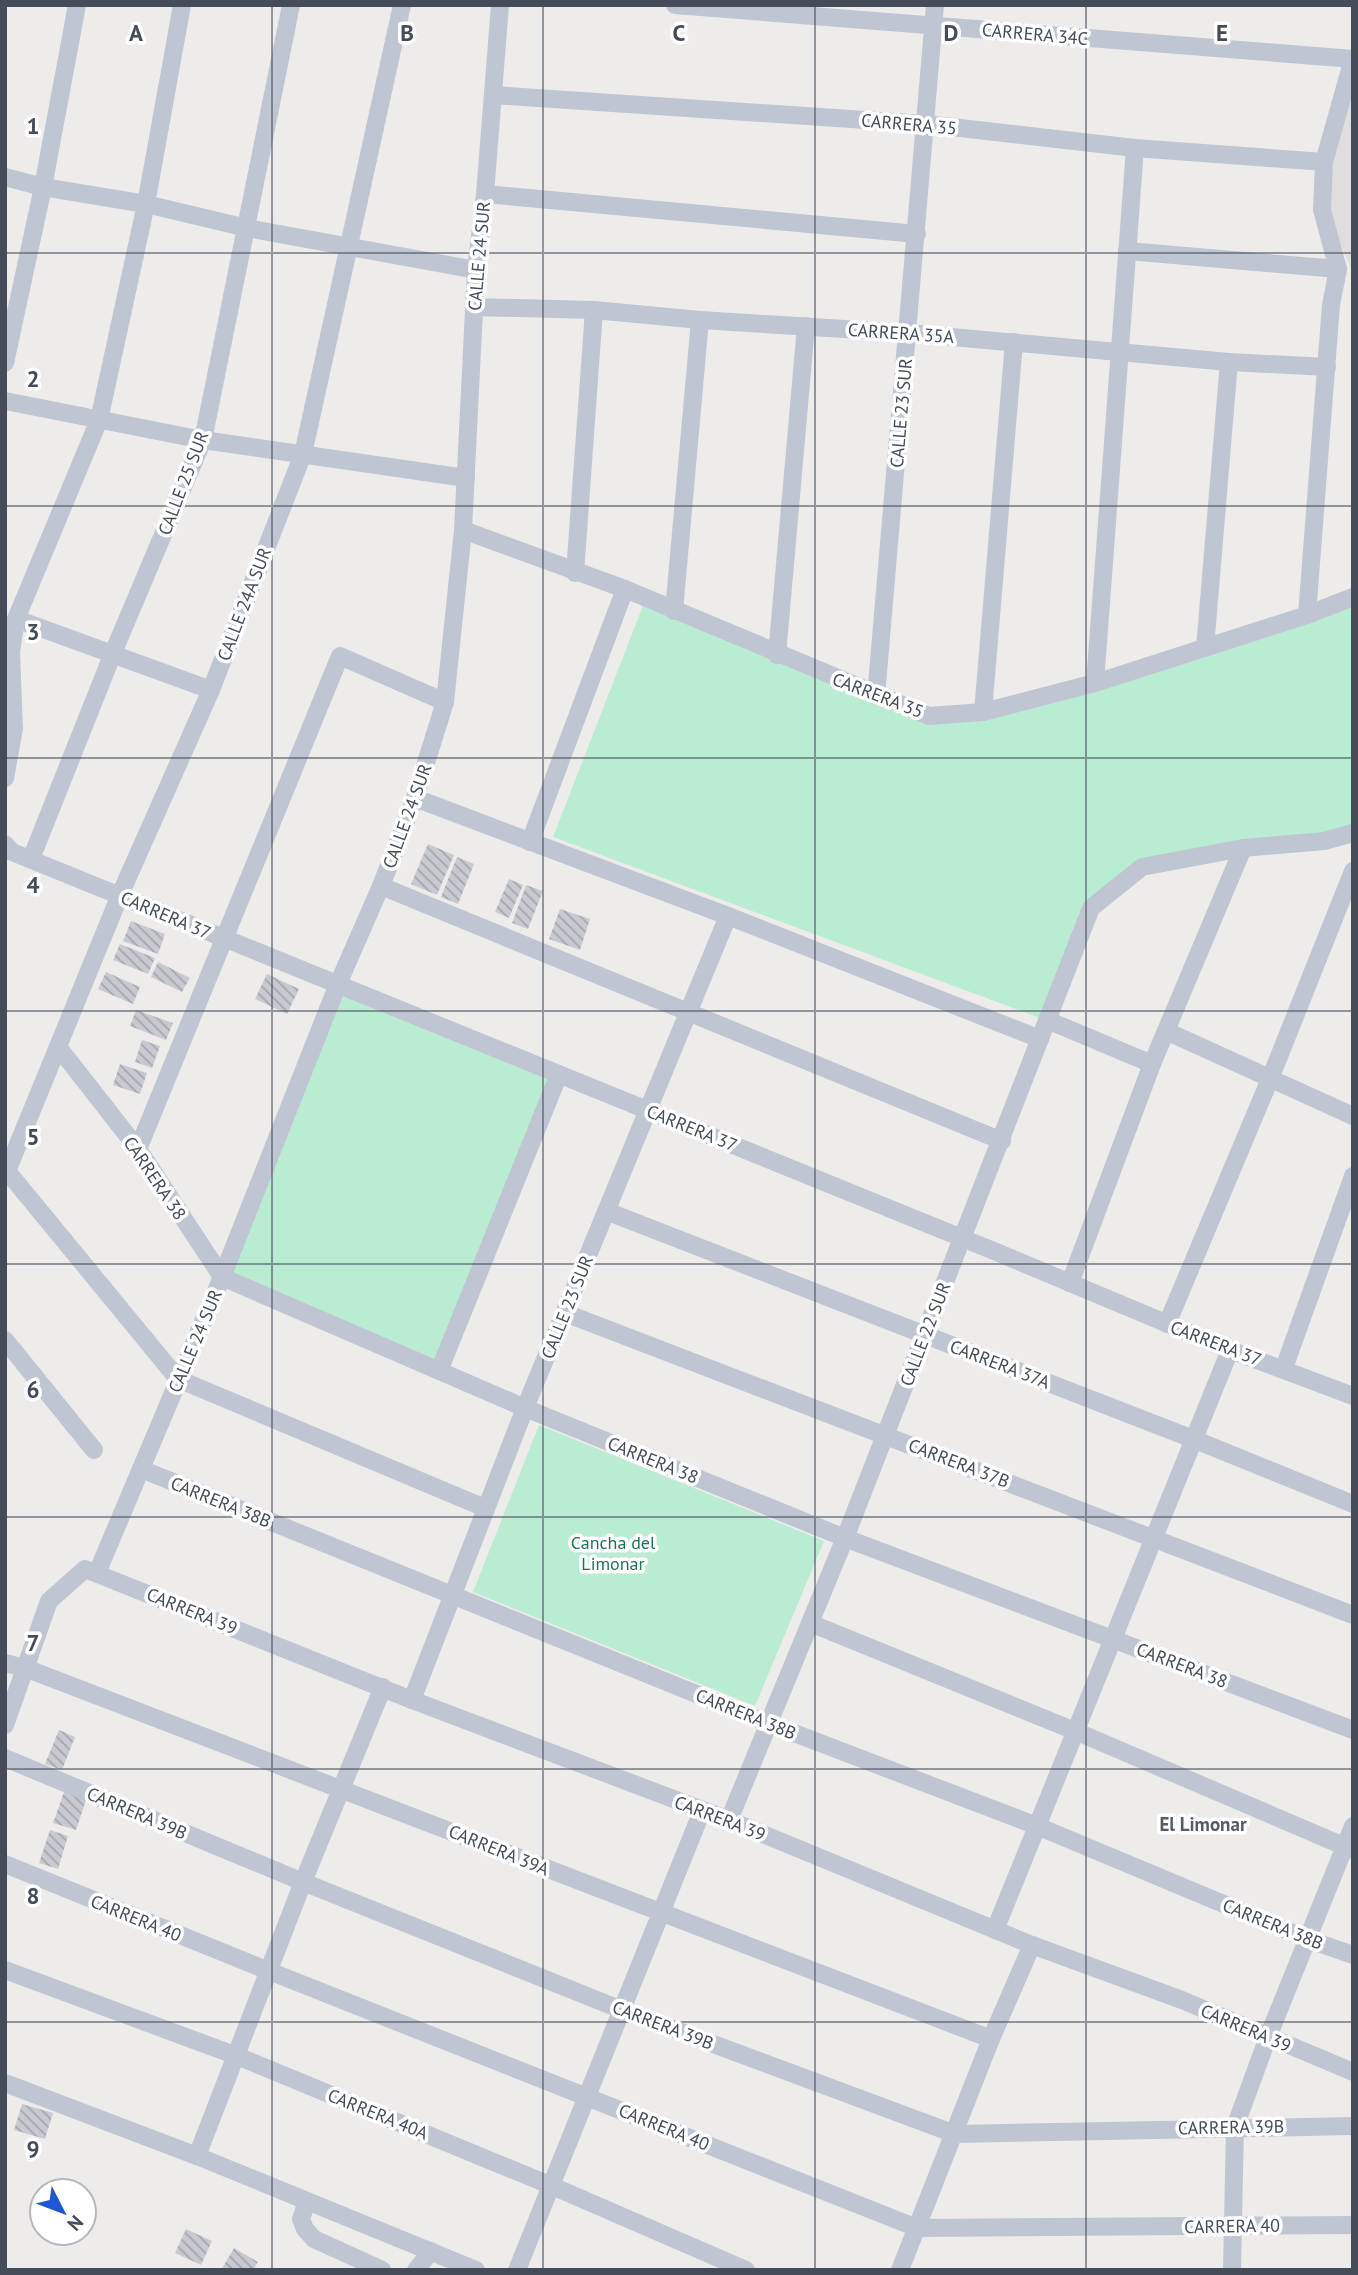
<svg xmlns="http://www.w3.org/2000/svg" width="1358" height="2275" font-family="'PT Sans',sans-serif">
<defs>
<pattern id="building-back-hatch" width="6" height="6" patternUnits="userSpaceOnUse" patternTransform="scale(1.75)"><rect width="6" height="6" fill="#c9cad1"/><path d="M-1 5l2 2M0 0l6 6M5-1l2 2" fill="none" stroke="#a5a6ac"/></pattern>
</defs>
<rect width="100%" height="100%" fill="#eeeceb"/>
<polygon fill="#dfdddd" points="1353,74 1353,272 1326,211 1329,164"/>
<g fill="#baecd3">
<polygon points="1353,599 1353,828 1145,862 1083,904 1040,1018 553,837 644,603 928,722 1048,703 1095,692"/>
<polygon points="340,994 551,1079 436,1361 231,1272"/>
<polygon points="539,1425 824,1541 755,1706 473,1592"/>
</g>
<g fill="url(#building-back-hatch)">
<polygon points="428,844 454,855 437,895 411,884"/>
<polygon points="457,857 474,864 458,904 441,897"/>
<polygon points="509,879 523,885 509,918 495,912"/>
<polygon points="526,885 543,891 528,929 512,923"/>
<polygon points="560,909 590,919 580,950 549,939"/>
<polygon points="131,921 165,934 158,954 123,941"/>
<polygon points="120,944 155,958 148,974 113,960"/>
<polygon points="158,962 190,978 182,992 151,977"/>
<polygon points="106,972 140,987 133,1004 98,989"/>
<polygon points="267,974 299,989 287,1014 255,999"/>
<polygon points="136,1010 173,1023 166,1040 130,1026"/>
<polygon points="142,1040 160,1046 152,1068 135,1062"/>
<polygon points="120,1064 147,1073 140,1094 113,1085"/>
<polygon points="59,1730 75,1737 62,1770 45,1764"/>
<polygon points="64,1792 86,1800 76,1830 53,1823"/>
<polygon points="50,1830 68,1836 58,1869 39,1863"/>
<polygon points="22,2104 53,2113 45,2139 14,2130"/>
<polygon points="186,2229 212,2241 201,2265 175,2253"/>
<polygon points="234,2248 258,2262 253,2270 221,2270"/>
</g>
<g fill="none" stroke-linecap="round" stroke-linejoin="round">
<g stroke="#bfc6d1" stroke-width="18">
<polyline points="675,5 1353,59 1324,162 1322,210 1338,269 1331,305 1307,615"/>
<polyline points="493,95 925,124 1135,148 1324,162"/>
<polyline points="5,177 43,187 146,204 247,228 476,270"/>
<polyline points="485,194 917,234"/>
<polyline points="1127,251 1338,269"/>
<polyline points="474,307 594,310 700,320 908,333 1229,362 1327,367"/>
<polyline points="5,363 43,187 77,5"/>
<polyline points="5,401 203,440 466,478"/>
<polyline points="463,530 625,589 929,716 983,712 1095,683 1307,615 1353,597"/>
<polyline points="575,573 594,310"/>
<polyline points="674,611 700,320"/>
<polyline points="16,619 211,690"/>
<polyline points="1205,648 1229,362"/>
<polyline points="777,655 806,326"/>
<polyline points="1095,683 1135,148"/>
<polyline points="876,696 935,5"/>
<polyline points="983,712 1014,342"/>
<polyline points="5,778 14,729 11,652 16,619 99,420 146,204 182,5"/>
<polyline points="415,798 728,916 1040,1039"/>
<polyline points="530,842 625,589"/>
<polyline points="5,844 12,852 994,1251 1230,1350 1353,1396"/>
<polyline points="31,859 113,653 203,440 291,5"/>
<polyline points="381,886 1002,1141"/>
<polyline points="1047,1020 1152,1064"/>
<polyline points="1166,1031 1353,1116"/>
<polyline points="59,1048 138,1149 222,1277 525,1408 845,1538 1353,1730"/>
<polyline points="138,1149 340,656 445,702"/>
<polyline points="7,1171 178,1379 485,1508"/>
<polyline points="5,1176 120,895 211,690 303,454 402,5"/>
<polyline points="606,1211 1193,1439 1353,1504"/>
<polyline points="1070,1283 1152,1064 1243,848"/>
<polyline points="565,1313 1353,1615"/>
<polyline points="1167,1324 1270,1079 1353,871"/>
<polyline points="5,1340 94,1450"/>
<polyline points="1284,1368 1353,1176"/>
<polyline points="439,1371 559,1074"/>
<polyline points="141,1469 768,1723 1037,1826 1307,1939 1353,1955"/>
<polyline points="97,1573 222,1277 338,984 381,886 415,798 445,702 463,530 476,270 485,194 500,5"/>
<polyline points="810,1623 1075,1731 1353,1850"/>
<path d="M5,1663L25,1668C348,1790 669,1917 991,2039"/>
<polyline points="412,1700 525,1408 728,916"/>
<polyline points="5,1725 49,1601 85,1569 412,1700 729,1820 1032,1945 1182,2000 1353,2072"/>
<polyline points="5,1758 303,1882 622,2010 955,2134 1353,2126"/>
<polyline points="729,1820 845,1538 1091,908 1142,867 1243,848 1324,841 1353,833"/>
<polyline points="5,1864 269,1971 917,2228 1353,2225"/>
<polyline points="995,1930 1230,1350"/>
<polyline points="5,1970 237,2056 552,2186 746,2270"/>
<polyline points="5,2083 197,2156 476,2270"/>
<polyline points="197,2156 303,1882 383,1687"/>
<polyline points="307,2201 301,2219 305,2229 314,2239 382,2270"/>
<polyline points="416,2270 431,2251"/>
<polyline points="517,2270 702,1811"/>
<polyline points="900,2270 991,2039 1032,1945"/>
<polyline points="1232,2270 1235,2127 1268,2037 1353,1826"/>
</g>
</g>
<path fill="none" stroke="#454c58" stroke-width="2" stroke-opacity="0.55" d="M272,5V2270M543,5V2270M815,5V2270M1086,5V2270M5,253H1353M5,506H1353M5,758H1353M5,1011H1353M5,1264H1353M5,1517H1353M5,1769H1353M5,2022H1353"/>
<g text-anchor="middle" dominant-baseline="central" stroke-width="7" stroke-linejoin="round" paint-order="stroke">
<g font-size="18" fill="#454c58" stroke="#fff">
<text transform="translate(1035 34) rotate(5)">CARRERA 34C</text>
<text transform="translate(909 124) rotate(5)">CARRERA 35</text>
<text transform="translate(479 256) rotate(-85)">CALLE 24 SUR</text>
<text transform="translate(901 333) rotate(4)">CARRERA 35A</text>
<text transform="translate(901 413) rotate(-85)">CALLE 23 SUR</text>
<text transform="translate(183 483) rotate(-69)">CALLE 25 SUR</text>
<text transform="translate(244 604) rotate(-69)">CALLE 24A SUR</text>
<text transform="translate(878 695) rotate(21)">CARRERA 35</text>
<text transform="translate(407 816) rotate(-70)">CALLE 24 SUR</text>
<text transform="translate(166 915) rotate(23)">CARRERA 37</text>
<text transform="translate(692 1128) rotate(22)">CARRERA 37</text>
<text transform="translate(155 1178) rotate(56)">CARRERA 38</text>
<text transform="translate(567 1307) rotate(-68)">CALLE 23 SUR</text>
<text transform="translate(925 1334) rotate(-69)">CALLE 22 SUR</text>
<text transform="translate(195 1341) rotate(-67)">CALLE 24 SUR</text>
<text transform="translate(1216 1343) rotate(21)">CARRERA 37</text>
<text transform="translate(1000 1364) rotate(21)">CARRERA 37A</text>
<text transform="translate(653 1460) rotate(22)">CARRERA 38</text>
<text transform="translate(959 1463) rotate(21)">CARRERA 37B</text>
<text transform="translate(221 1502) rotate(22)">CARRERA 38B</text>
<text transform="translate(192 1611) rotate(22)">CARRERA 39</text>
<text transform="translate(1182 1665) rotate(21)">CARRERA 38</text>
<text transform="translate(746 1714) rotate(22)">CARRERA 38B</text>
<text transform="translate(137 1813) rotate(23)">CARRERA 39B</text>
<text transform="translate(720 1818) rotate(21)">CARRERA 39</text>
<text transform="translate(499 1850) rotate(22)">CARRERA 39A</text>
<text transform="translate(136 1918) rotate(22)">CARRERA 40</text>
<text transform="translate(1273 1924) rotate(22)">CARRERA 38B</text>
<text transform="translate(663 2025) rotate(21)">CARRERA 39B</text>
<text transform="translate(1246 2028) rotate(23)">CARRERA 39</text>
<text transform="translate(378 2114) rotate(22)">CARRERA 40A</text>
<text transform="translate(664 2127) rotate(22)">CARRERA 40</text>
<text transform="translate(1231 2127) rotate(-1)">CARRERA 39B</text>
<text transform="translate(1232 2226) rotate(-1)">CARRERA 40</text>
</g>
<g font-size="18" fill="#197553" stroke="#fff">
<text x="613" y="1542">Cancha del<tspan x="613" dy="21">Limonar</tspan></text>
</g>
<g font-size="19" font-weight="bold" fill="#585b60" stroke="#fff">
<text x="1203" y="1824">El Limonar</text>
</g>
</g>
<g font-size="23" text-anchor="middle" font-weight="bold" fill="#454c58" stroke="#fff" stroke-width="7" stroke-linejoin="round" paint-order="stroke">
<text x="136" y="41">A</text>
<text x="407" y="41">B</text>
<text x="679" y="41">C</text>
<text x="951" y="41">D</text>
<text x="1222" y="41">E</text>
<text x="33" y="134">1</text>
<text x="33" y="387">2</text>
<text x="33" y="640">3</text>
<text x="33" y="893">4</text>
<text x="33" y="1145">5</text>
<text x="33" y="1398">6</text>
<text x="33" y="1651">7</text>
<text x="33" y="1904">8</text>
<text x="33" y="2157">9</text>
</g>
<rect width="1358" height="2275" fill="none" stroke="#454c58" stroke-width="14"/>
<g transform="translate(63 2212) rotate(132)"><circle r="33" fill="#ffffff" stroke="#b5b7bc" stroke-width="2"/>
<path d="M0-5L12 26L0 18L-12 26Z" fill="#1f58d5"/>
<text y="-10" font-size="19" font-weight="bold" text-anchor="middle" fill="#454c58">N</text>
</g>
</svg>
